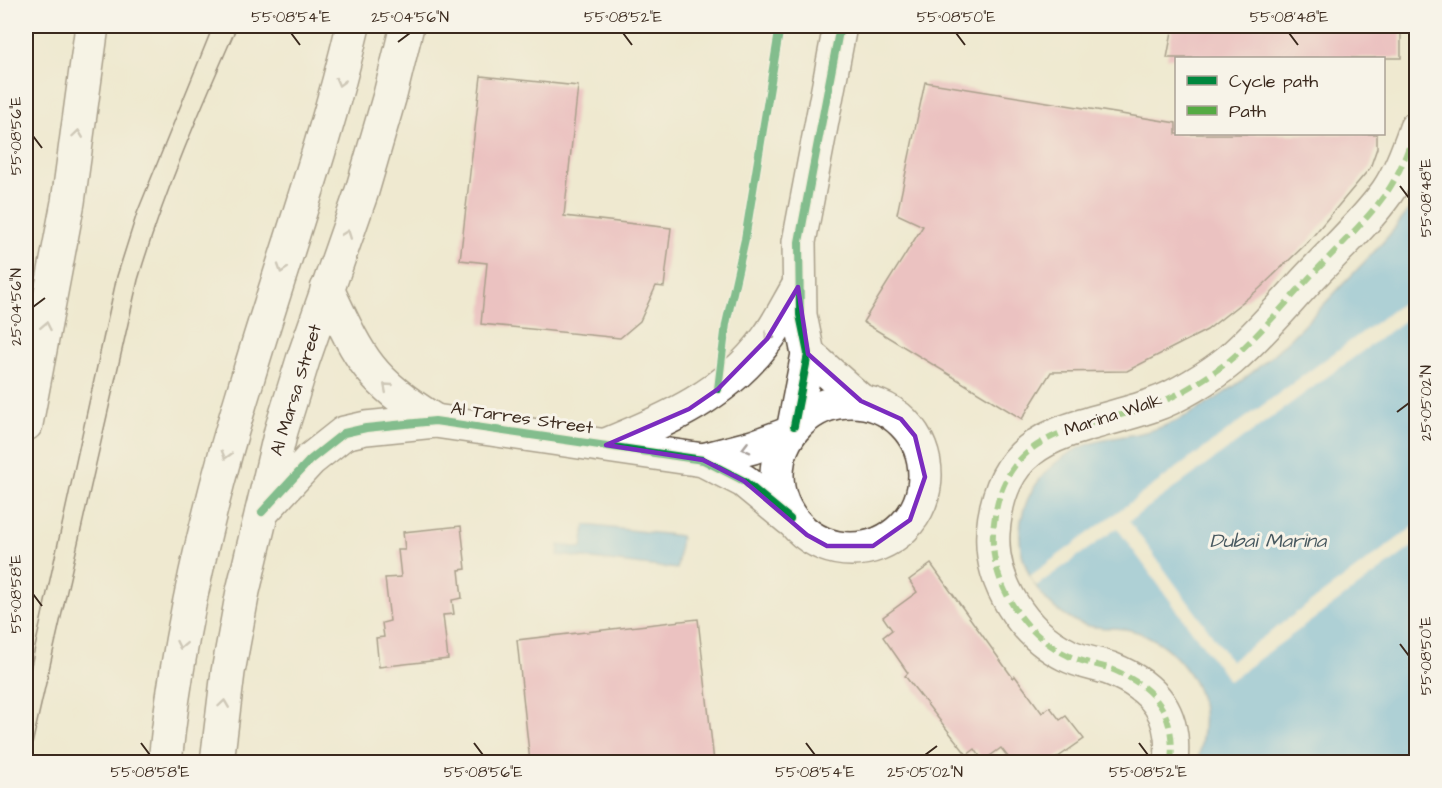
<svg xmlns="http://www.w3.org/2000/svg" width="1442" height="788" font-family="'Architects Daughter',sans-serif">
<rect width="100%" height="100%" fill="#f7f3e8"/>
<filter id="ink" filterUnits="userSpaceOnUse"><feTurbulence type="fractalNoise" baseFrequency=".0167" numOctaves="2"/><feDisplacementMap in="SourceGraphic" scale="12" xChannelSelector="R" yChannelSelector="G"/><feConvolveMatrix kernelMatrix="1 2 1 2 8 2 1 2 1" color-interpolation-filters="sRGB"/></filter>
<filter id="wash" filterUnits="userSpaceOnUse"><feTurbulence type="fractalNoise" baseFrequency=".008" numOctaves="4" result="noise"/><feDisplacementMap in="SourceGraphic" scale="24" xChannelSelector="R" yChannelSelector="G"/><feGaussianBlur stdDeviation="1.35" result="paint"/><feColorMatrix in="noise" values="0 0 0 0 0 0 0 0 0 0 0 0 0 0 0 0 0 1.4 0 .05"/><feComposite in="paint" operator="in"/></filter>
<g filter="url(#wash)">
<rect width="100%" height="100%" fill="#efe9d0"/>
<g fill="#60b1db" stroke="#4e6e7c" stroke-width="1.5">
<path d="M1416,198V762H1198C1201,743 1206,723 1202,704C1194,670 1165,638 1130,630C1117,627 1102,629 1089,626C1056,618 1032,589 1023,558C1014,526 1025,493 1048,470C1089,429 1130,444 1176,421C1246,388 1294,336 1346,281C1371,255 1398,229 1416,198Z"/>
<polygon points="585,525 681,536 677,569 558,555 559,545 582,548"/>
</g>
<polygon fill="#efe9d0" points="1416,293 1416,312 1129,521 1231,661 1416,525 1416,544 1229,681 1117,528 1036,586 1030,576"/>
<g id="blocks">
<g fill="#e793af">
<polygon points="1173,26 1401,26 1401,58 1167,58"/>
<polygon points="481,76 578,86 564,216 671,228 664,287 656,286 640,321 620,338 481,324 487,263 460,260"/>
<polygon points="925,82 1176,123 1176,134 1377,134 1377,148 1370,168 1308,242 1259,289 1207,330 1127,371 1051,372 1022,419 863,322 923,226 897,214"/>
<polygon points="461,526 466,569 459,570 462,598 452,600 454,614 443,615 448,659 379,667 376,638 384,637 382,623 390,621 385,578 401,577 398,550 405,550 403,532"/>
<polygon points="931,564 1013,678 1015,676 1042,713 1050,707 1060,720 1066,716 1084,739 1051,762 1012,762 1001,748 983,761 975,749 967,755 905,676 908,673 883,637 892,630 883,617 917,592 909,580"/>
<polygon points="698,619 714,762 530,762 517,640"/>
</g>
</g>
</g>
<g filter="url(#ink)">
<use href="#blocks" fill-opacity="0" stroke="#564739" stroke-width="1.5"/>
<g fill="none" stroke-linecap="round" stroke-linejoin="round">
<defs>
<g id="street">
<path d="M327,289C360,359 368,379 435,421"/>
<polyline points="808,354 861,401"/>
<circle cx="851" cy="475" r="74"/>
<polyline points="794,426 808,354 800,315 799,242 840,26"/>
<path d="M606,445C668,420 727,394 767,339C779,323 788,304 798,287"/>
<polyline points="703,460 753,447 788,434"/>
<polyline points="262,512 310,460 344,433 366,428 435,421 703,460 744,481 790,519"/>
<path d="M1171,762C1176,715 1156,687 1111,669C1097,664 1080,662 1067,655C1023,634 990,582 993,533C1001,427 1074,433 1153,405C1175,398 1212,375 1230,360C1258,336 1283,306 1308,279C1334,251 1365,223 1387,192C1400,173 1408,150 1416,128"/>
</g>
<g id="secondary">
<path d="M165,762C178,631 209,503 248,377C283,260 325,145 353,26"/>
<polyline points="217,762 228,672 243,591 281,431 303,360 362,191 390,95 407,26"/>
</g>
<polyline id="highway" points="26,424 68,202 92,26"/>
</defs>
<use href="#street" stroke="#564739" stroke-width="36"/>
<use href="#secondary" stroke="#564739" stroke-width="36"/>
<use href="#highway" stroke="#564739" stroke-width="36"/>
<use href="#street" stroke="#fff" stroke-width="33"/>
<use href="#secondary" stroke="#fff" stroke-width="33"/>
<use href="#highway" stroke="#fff" stroke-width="33"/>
<g stroke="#3b2a1e" stroke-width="1.5">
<polyline points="26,688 117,276 137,213 213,26"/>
<path d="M28,762L138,280C164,192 200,110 237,26"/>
</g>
<path stroke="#55ab43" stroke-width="6" stroke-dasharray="12 6" stroke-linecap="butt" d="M1171,762C1176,715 1156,687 1111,669C1097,664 1080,662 1067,655C1023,634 990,582 993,533C1001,427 1074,433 1153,405C1175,398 1212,375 1230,360C1258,336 1283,306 1308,279C1334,251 1365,223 1387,192C1400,173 1408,150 1416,128"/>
<defs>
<g id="cycleway">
<polyline points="718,389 726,324 745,239 780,26"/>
<polyline points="794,426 808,354 800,315 799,242 840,26"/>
<polyline points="262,512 310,460 344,433 366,428 435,421 703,460 744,481 790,519"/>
</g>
</defs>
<use href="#cycleway" stroke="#f7f3e8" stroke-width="11"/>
<use href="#cycleway" stroke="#00873e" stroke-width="8"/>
</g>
<defs><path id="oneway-chevron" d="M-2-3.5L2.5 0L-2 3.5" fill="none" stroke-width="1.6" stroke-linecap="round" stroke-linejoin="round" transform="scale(1.5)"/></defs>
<g stroke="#a79f9a">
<use href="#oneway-chevron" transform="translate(340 82) rotate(105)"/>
<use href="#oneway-chevron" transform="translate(78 134) rotate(-82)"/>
<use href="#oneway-chevron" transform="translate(347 234) rotate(-70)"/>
<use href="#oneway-chevron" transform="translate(282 269) rotate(108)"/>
<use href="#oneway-chevron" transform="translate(46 326) rotate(-79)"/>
<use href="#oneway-chevron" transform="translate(768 337) rotate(125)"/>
<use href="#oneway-chevron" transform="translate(387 387) rotate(-139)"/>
<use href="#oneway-chevron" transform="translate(746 448) rotate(166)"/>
<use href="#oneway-chevron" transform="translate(226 455) rotate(106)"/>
<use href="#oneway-chevron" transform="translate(181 645) rotate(101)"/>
<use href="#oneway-chevron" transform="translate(224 704) rotate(-82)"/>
</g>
</g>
<path d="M0 0H1442V788H0ZM798,287L808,354L861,401L901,419L915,436L925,477L910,520L873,546H827L807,535L744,481L703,460L606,445L689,409L718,389L767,339Z" fill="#efe9d0" fill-opacity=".55" fill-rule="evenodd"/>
<path fill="none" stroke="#7b2cbf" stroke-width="4.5" stroke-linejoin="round" d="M798,287L808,354L861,401L901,419L915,436L925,477L910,520L873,546H827L807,535L744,481L703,460L606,445L689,409L718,389L767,339Z"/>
<path fill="none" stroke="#3b2a1e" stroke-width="2" d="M291,33L300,45M623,33L632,45M956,33L965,45M1289,33L1298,45M398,42L410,33M33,136L42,148M1400,186L1409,198M33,307L45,298M1397,412L1409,403M33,594L42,606M1400,644L1409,656M141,743L150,755M474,743L483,755M806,743L815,755M1139,743L1148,755M925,755L937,746"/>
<g text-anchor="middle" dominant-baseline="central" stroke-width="6" stroke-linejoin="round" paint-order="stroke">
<g font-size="18" fill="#3b2a1e" stroke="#f7f3e8">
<text transform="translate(296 390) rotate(-73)">Al Marsa Street</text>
<text transform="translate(1113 415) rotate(-18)">Marina Walk</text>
<text transform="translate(522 418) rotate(8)">Al Tarres Street</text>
</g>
<g font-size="20" font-style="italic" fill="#485960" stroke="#f7f3e8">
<text x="1268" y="541">Dubai Marina</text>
</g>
</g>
<rect width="1442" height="788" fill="none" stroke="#f7f3e8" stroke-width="66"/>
<rect x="1175" y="57" width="210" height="78" fill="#f7f3e8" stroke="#aca397" stroke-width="1.5"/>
<rect x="1187" y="76" width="30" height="9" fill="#00873e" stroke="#aca397" stroke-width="1.5"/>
<text x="1229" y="87" font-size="18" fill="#3b2a1e">Cycle path</text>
<rect x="1187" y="106" width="30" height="9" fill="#55ab43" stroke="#aca397" stroke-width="1.5"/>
<text x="1229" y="117" font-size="18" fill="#3b2a1e">Path</text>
<rect x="33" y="33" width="1376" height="722" fill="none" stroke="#3b2a1e" stroke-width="2"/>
<g font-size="15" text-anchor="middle" fill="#3b2a1e">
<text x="291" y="22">55°08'54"E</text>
<text x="410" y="22">25°04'56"N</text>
<text x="623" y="22">55°08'52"E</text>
<text x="956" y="22">55°08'50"E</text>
<text x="1289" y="22">55°08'48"E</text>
<text transform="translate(16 136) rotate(-90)" y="5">55°08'56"E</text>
<text transform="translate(1426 198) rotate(-90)" y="5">55°08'48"E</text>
<text transform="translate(16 307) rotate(-90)" y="5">25°04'56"N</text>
<text transform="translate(1426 403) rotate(-90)" y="5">25°05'02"N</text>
<text transform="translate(16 594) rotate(-90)" y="5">55°08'58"E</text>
<text transform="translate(1426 656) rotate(-90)" y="5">55°08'50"E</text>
<text x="150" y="777">55°08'58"E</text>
<text x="483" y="777">55°08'56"E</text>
<text x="815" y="777">55°08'54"E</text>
<text x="925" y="777">25°05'02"N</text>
<text x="1148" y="777">55°08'52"E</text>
</g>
</svg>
